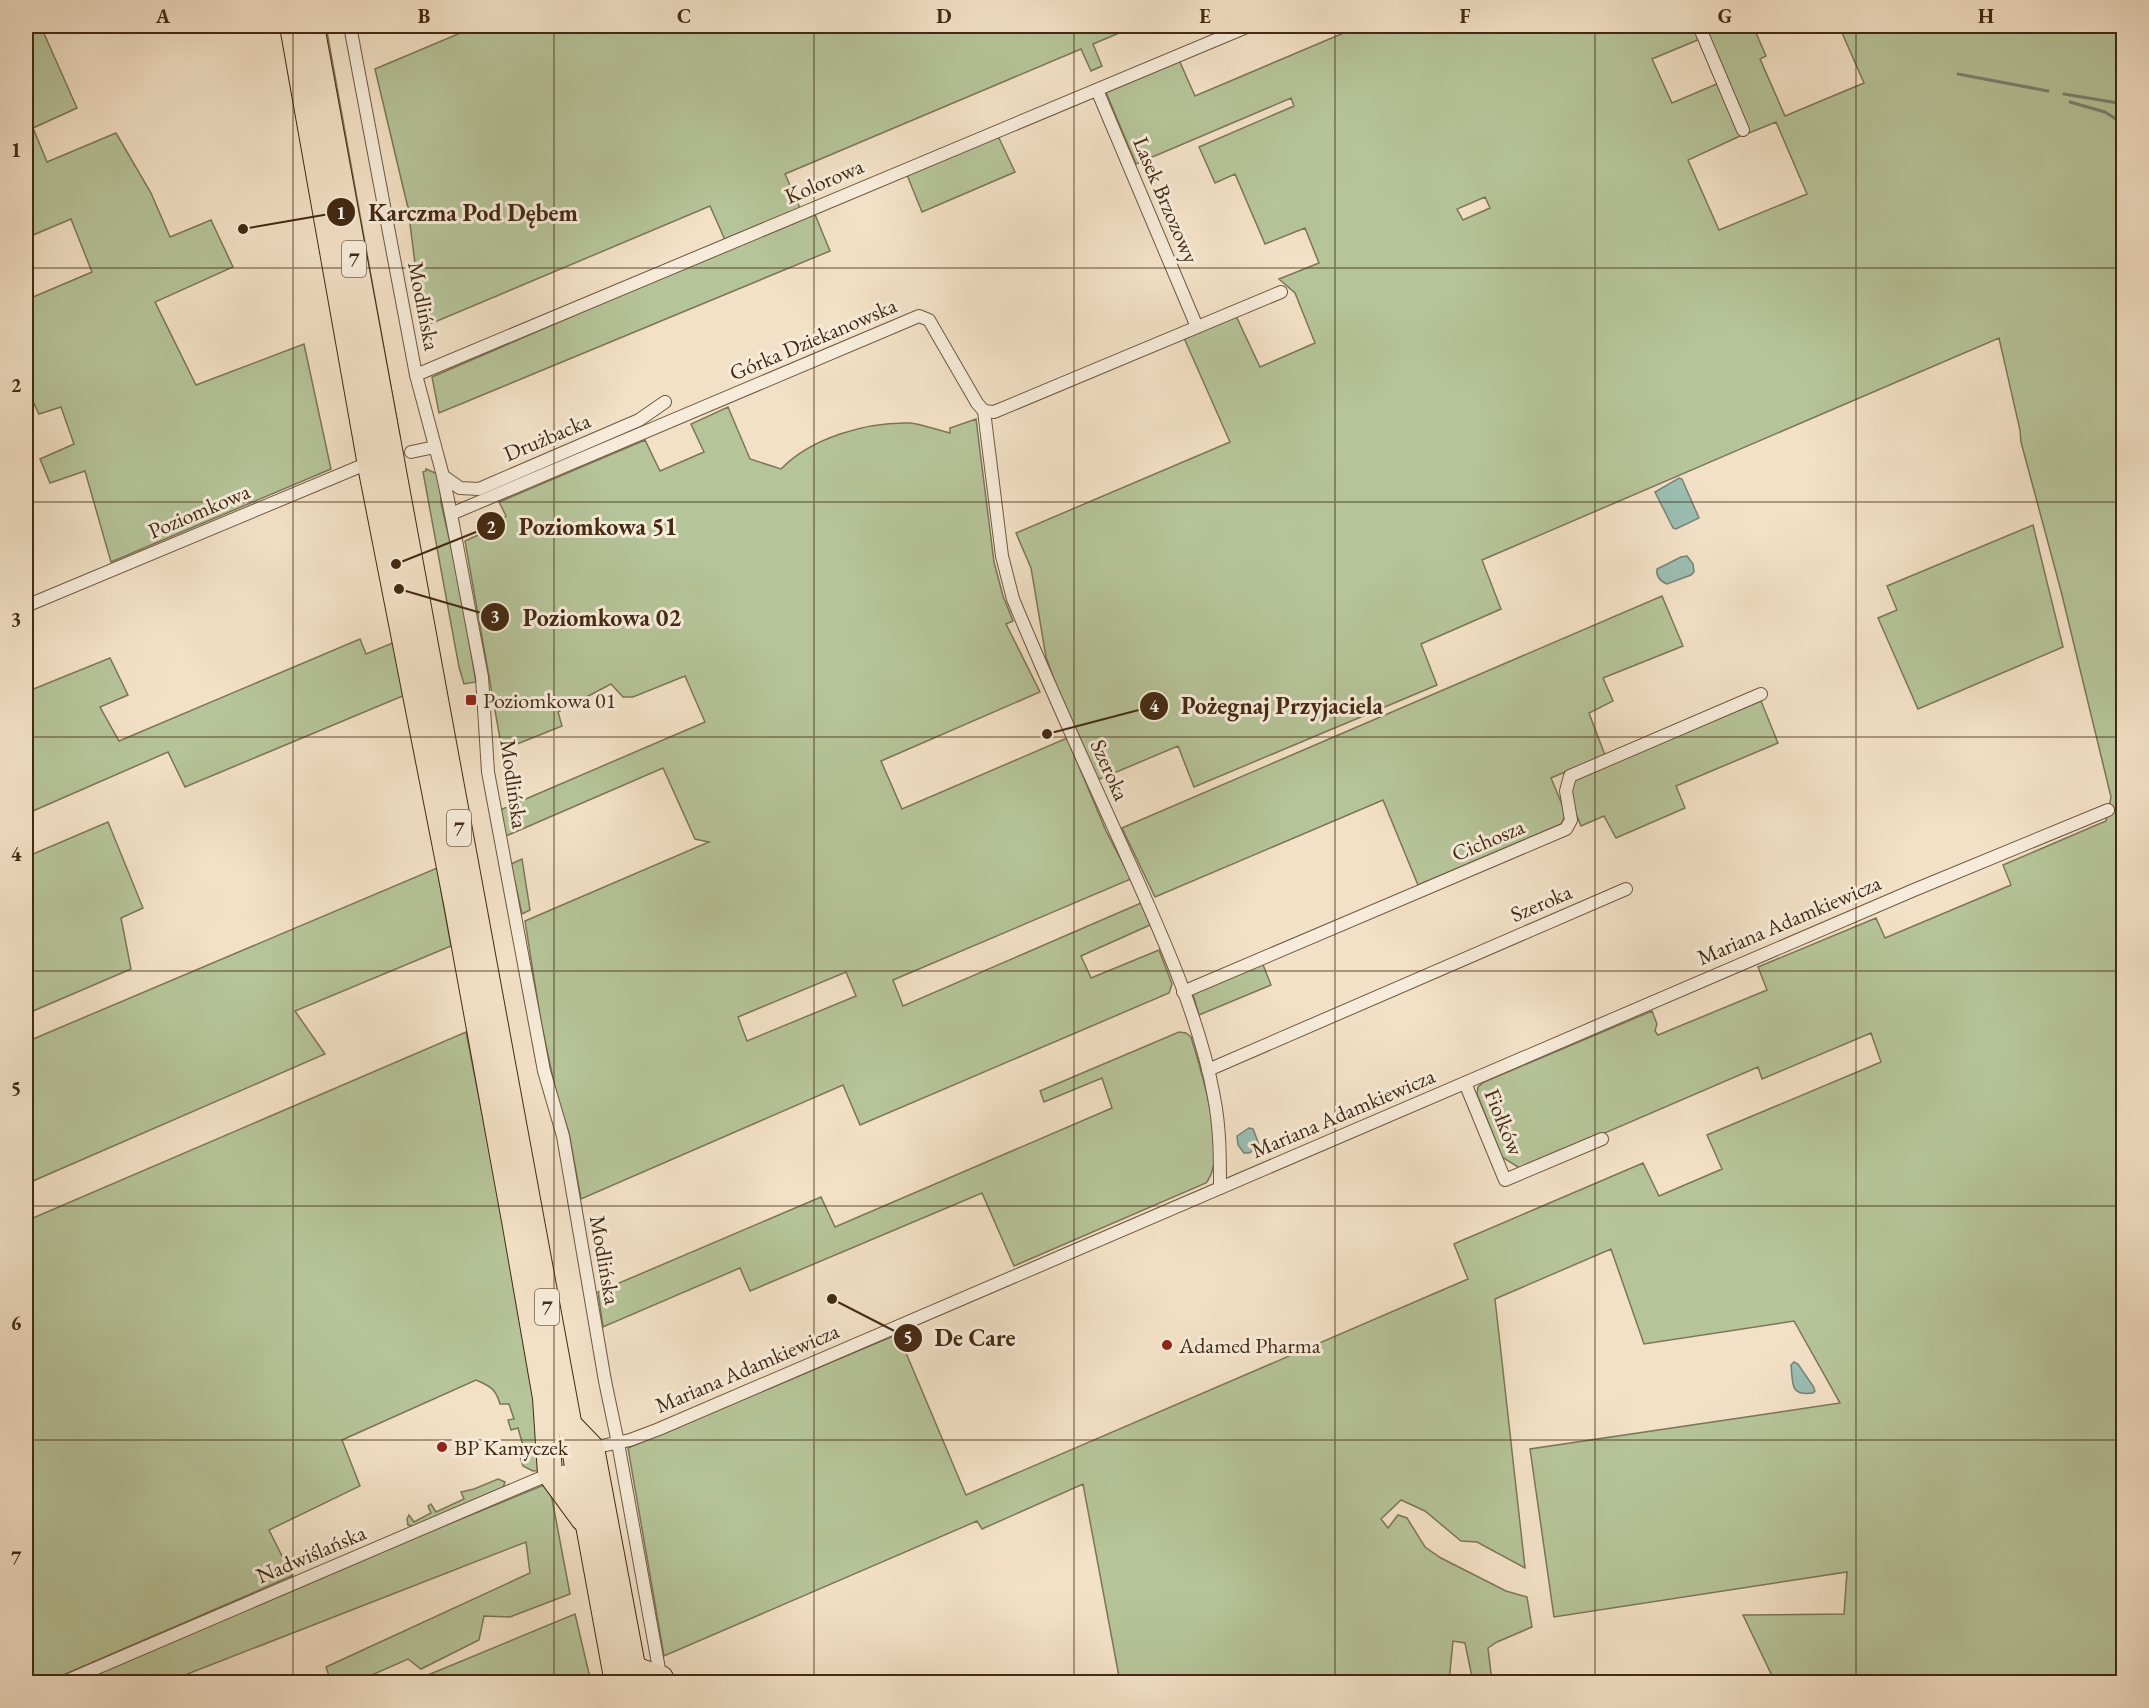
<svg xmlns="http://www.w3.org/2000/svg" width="2149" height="1708" font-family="'EB Garamond',serif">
<rect width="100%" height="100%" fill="#f3e1c7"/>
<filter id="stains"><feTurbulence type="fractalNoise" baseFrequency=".00333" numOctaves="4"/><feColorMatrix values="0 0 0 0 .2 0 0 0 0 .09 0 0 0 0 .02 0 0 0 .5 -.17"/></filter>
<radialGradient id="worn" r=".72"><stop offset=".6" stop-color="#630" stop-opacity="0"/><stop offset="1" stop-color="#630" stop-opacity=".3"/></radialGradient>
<g fill="#b6c499" stroke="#7c7656" stroke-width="1.5" fill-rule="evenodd">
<polygon points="318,26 326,26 400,437"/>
<polygon points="477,26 1136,26 1093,44 1102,66 1091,71 1081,49 785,174 800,208 725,240 710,206 423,327 408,208 375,69"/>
<path d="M1360,26H1695L1700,39L1652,59L1672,103L1719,83L1740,136L1688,160L1719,230L1807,194L1776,122L1749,133L1704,26H1753L1766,56L1760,59L1785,116L1864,83L1839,26H2123V1682H1775L1743,1615L1844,1614L1847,1572L1554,1617L1530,1449L1840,1403L1794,1321L1644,1344L1611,1249L1495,1299L1525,1568L1477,1542L1461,1541L1425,1511L1401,1500L1381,1519L1388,1528L1398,1515L1407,1518L1425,1547L1441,1558L1506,1591L1527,1597L1532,1627L1497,1642L1488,1648L1492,1682H1473L1465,1643L1453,1641L1449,1682H1120L1083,1484L982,1529L977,1521L664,1656L628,1448L898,1334L966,1495L1468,1279L1454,1244L1456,1243L1643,1163L1659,1196L1722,1169L1707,1135L1881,1062L1871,1033L1762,1079L1758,1067L1521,1169L1502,1157L1477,1094L1478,1087L1484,1082L1652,1011L1657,1024L1655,1031L1658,1035L1767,990L1758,967L1876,918L1885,938L2011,885L2003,865L2106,821L2111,797L2061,591L2021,442L2020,430L1999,338L1482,560L1501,609L1421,644L1437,685L1194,787L1178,746L1100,779L1096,776L1056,685L1046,657L1031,568L1016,533L1230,442L1184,338L1236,316L1260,367L1315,343L1295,293L1279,279L1319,263L1305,228L1265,244L1235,174L1215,183L1199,147L1294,106L1291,98L1136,164L1105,90L1179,60L1195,96ZM1485,197L1490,208L1463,220L1457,209Z"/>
<polygon points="42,29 77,108 33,128 47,162 116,133 151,193 170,237 211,220 233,267 155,302 196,385 304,344 331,469 111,562 85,471 50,483 40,459 74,444 61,407 39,414 26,387 26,300 92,272 71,219 26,238 26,37"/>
<polygon points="998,136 1015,172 922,212 907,175"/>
<polygon points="814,212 830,251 439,413 432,377"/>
<path d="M728,407L750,459L781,469C811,438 866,422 909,423C922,424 937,430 950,433V428L976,419L994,562L1003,596L1013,621L1006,624L1040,692L881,761L902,809L1067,738L1106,831L1131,879L893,980L903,1006L1141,903L1150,925L1081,956L1091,978L1159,950L1172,984L1169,993L860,1125L843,1085L581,1199L569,1133L557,1097L541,1022L525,921L709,842L695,839L663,768L506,836L500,810L705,722L685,676L633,697H623L611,684L558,712L562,726L502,750L465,541L496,527L506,516L499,502L645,440L660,471L704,452L691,424ZM846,972L856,996L747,1041L738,1017Z"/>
<polygon points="426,469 440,475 441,503 458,577 476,682 464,684 459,667 423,472 426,471"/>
<polygon points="2033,525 2063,647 1918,709 1878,618 1897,610 1887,586"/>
<polygon points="1662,596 1683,646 1603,678 1613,701 1589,713 1605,755 1551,778 1566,814 1561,824 1418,885 1383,800 1155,897 1122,828"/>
<polygon points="360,639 366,654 395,642 405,695 185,787 168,752 26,814 26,692 110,658 128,695 100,707 119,741"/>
<polygon points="1761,701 1778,743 1676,786 1685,808 1616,838 1604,816 1581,826 1567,791 1571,780"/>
<polygon points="108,822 143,908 121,918 131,969 26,1014 26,857"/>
<polygon points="522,859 530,910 522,914 511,864"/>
<polygon points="437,868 451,946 295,1011 325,1054 26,1184 26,1042"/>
<polygon points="1262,962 1271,985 1199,1015 1192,991"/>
<path d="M466,1032L530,1357L542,1470L533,1471L523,1466L518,1451L524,1449L518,1428L511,1430L508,1420L514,1419L509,1404H500C496,1389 490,1386 476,1380L342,1440L360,1486L269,1530L292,1576L47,1682H26V1221Z"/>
<path d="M1179,1032L1186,1033L1191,1037C1201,1071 1229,1155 1206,1183L1014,1266L982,1193L750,1291L740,1268L603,1327L598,1292L821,1197L835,1227L1112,1108L1102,1078L1044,1102L1040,1091Z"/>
<polygon points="498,1479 505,1482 503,1488 414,1526 408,1525 407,1519 409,1515 414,1522 431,1513 428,1506 431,1504 436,1512 464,1499 461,1492 474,1489"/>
<polygon points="549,1483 570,1594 510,1617 484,1616 479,1640 421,1669 408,1659 356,1682 331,1682 326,1667 530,1573 526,1542 167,1682 63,1682"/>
<polygon points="575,1614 591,1682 411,1682"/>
</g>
<g fill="#9bbeb3" stroke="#788273" stroke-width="1.5">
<polygon points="1679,478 1682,479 1699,518 1676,529 1673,528 1655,492"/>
<path d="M1687,556L1693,564L1694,572L1691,575L1667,584C1660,581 1656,576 1657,569L1681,557Z"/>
<polygon points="1249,1128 1253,1129 1260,1147 1249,1153 1244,1153 1238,1145 1237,1136"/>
<path d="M1794,1362L1798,1364L1813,1386L1815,1391L1813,1393C1790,1396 1793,1385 1791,1365Z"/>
</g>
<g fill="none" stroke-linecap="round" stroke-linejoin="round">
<g stroke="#788273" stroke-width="3">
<polyline points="1958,74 2048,91"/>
<polyline points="2064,94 2124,104"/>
<polyline points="2070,102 2105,112 2124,124"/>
</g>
<defs>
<g id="street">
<polyline points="350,26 416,375 443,476 451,514 482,677 488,772 544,1071 563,1136 605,1381 618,1443 661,1680"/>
<polyline points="1699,26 1743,130"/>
<polyline points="1097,90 1197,327"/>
<polyline points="416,375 1249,26"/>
<path d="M984,411L1002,556L1013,599C1050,689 1091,777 1131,866C1163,938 1200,1019 1214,1097C1220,1127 1220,1157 1220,1188"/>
<polyline points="411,452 435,447"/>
<polyline points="443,476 460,488 479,489 639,420 665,402"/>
<polyline points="451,514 919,316 929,320 977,403 984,411 994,412 1281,292"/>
<polyline points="26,606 373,461"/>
<polyline points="1183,992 1566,829 1571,820 1566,791 1570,776 1761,694"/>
<polyline points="1208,1070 1626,889"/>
<polyline points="1465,1083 1505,1180 1602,1139"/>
<polyline points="592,1448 630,1440 659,1429 1914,890 2108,810"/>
<polyline points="64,1682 505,1493 550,1474 581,1469"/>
</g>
<g id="highway">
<polyline points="292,26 371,471 456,903 515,1226 545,1398 550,1474 583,1519"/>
<polyline points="312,26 615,1672 628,1682"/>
<polyline points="569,1424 592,1448 636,1682"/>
<polyline points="634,1669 661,1678"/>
</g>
</defs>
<use href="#street" stroke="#6f573f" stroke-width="14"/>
<use href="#highway" stroke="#432912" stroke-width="26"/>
<use href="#street" stroke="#f7ecdb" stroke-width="12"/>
<use href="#highway" stroke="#f3e1c7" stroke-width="24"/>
</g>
<path fill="none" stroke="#432912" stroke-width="1.5" stroke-opacity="0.55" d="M293,26V1682M554,26V1682M814,26V1682M1074,26V1682M1335,26V1682M1595,26V1682M1856,26V1682M26,268H2124M26,502H2124M26,737H2124M26,971H2124M26,1206H2124M26,1440H2124"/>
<g fill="#8f2418" stroke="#f7ecdb" stroke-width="2">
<rect x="465" y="694" width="12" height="12" rx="3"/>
<circle cx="1167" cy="1345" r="6"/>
<circle cx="442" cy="1447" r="6"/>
</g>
<g text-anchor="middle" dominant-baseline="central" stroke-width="6" stroke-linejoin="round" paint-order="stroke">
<g fill="#f7ecdb" stroke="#79644e" stroke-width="1.5">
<rect x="342" y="241" width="24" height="36" rx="4.5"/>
<rect x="447" y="810" width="24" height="36" rx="4.5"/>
<rect x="535" y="1289" width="24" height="36" rx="4.5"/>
</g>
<g font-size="21" font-weight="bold" fill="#432912">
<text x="354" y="259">7</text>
<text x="459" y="828">7</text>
<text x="547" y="1307">7</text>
</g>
<g font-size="22" fill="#432912" stroke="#f7ecdb">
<text transform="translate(824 181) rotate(-23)">Kolorowa</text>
<text transform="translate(1166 200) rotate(67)">Lasek Brzozowy</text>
<text transform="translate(424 306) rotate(79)">Modlińska</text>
<text transform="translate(813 339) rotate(-23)">Górka Dziekanowska</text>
<text transform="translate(547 437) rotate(-23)">Drużbacka</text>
<text transform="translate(199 511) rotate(-23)">Poziomkowa</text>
<text transform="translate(1110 770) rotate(66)">Szeroka</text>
<text transform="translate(514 784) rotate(82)">Modlińska</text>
<text transform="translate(1488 840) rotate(-23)">Cichosza</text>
<text transform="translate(1541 903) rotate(-23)">Szeroka</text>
<text transform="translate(1789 920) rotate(-23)">Mariana Adamkiewicza</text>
<text transform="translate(1343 1113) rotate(-23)">Mariana Adamkiewicza</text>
<text transform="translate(1504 1122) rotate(68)">Fiołków</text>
<text transform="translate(605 1260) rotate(80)">Modlińska</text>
<text transform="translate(747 1368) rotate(-23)">Mariana Adamkiewicza</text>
<text transform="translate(311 1554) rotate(-23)">Nadwiślańska</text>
</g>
<g font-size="22" fill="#432912" stroke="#f7ecdb" text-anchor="start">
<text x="483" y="700">Poziomkowa 01</text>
<text x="1179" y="1345">Adamed Pharma</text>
<text x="454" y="1447">BP Kamyczek</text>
</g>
</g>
<path fill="none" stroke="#432912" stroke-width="2" d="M243 229L341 212M396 564L491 526M399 589L495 617M1047 734L1154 706M832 1299L908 1338"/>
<g fill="#432912" stroke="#f7ecdb" stroke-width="2">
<circle cx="243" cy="229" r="6"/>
<circle cx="396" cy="564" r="6"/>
<circle cx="399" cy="589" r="6"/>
<circle cx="1047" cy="734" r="6"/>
<circle cx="832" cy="1299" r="6"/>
<circle cx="341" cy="212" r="15"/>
<circle cx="491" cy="526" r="15"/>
<circle cx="495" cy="617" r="15"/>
<circle cx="1154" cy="706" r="15"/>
<circle cx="908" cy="1338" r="15"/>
</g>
<g font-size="18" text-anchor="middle" font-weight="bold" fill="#fff">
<text x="341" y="219">1</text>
<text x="491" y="533">2</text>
<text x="495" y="623">3</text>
<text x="1154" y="712">4</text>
<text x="908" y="1344">5</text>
</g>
<g font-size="24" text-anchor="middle" font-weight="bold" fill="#432912" stroke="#f7ecdb" stroke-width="6" stroke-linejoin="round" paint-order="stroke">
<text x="473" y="221">Karczma Pod Dębem</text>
<text x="598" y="535">Poziomkowa 51</text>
<text x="602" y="626">Poziomkowa 02</text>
<text x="1282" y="714">Pożegnaj Przyjaciela</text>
<text x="975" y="1346">De Care</text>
</g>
<rect width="2149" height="1708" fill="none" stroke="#f3e1c7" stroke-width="66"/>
<rect x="33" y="33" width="2083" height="1642" fill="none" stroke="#432912" stroke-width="2"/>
<g font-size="20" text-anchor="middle" font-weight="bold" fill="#432912">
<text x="163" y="23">A</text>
<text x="424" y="23">B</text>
<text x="684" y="23">C</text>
<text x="944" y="23">D</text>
<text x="1205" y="23">E</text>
<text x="1465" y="23">F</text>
<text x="1725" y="23">G</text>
<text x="1986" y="23">H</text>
<text x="16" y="157">1</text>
<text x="16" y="392">2</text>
<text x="16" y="626">3</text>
<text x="16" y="861">4</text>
<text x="16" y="1095">5</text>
<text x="16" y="1330">6</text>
<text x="16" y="1565">7</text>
</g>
<rect width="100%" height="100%" filter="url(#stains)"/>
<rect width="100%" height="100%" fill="url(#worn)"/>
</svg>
